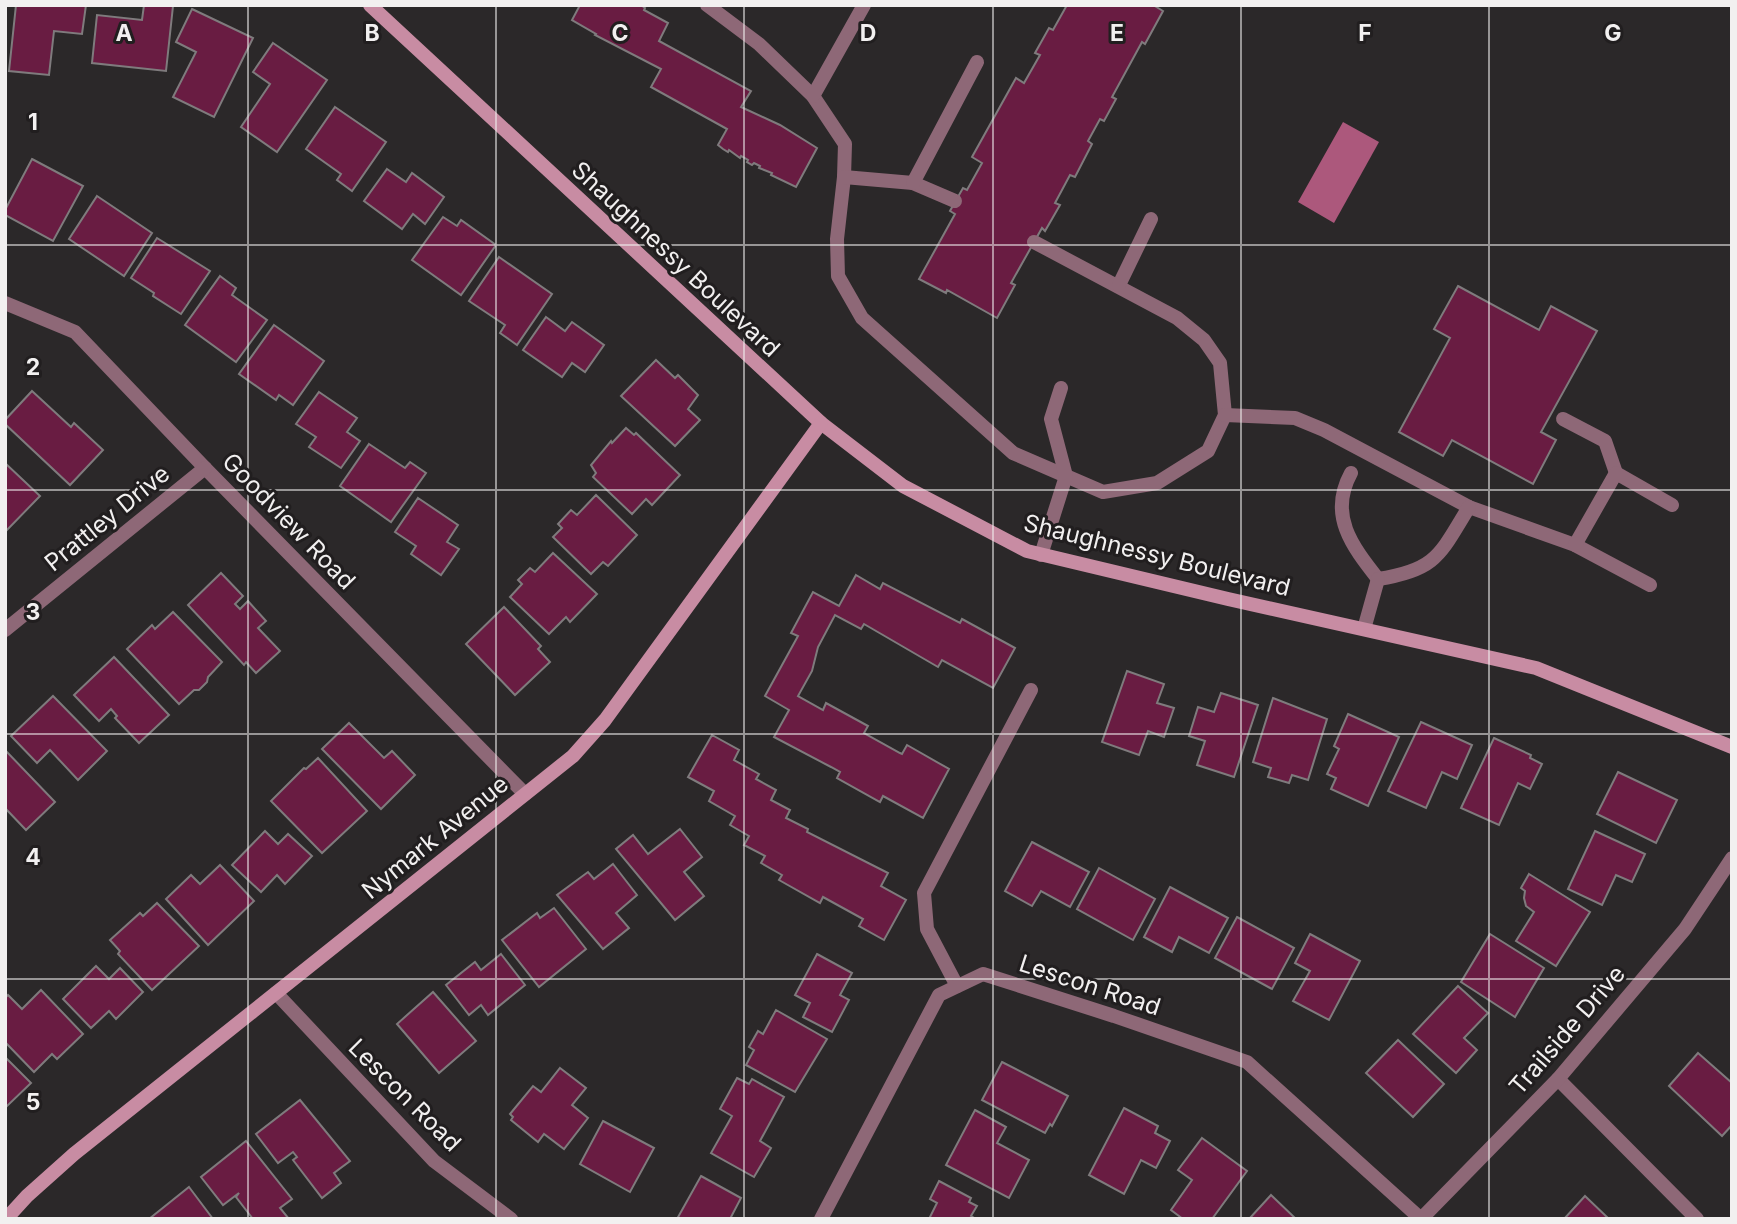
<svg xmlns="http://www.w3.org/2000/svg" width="1737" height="1224" font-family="Inter,sans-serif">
<rect width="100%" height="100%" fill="#2b2829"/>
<polygon fill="#ac587c" points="1343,122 1379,142 1334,223 1298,202"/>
<g fill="#691c42" stroke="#7f7b7d" stroke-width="2">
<polygon points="16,5 86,5 82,34 54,31 49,75 9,71"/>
<polygon points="144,5 173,6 166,71 92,63 97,15 142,20"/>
<polygon points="580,5 641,5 645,8 644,10 668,23 659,41 751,91 741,107 780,125 817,148 796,187 771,175 772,173 759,168 760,166 754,163 752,165 747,162 748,160 741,156 740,158 729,150 728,152 723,149 718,145 727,129 651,87 661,69 595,35 596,34 572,20"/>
<polygon points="1067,5 1153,5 1163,11 1145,44 1142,42 1112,97 1116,99 1104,121 1100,119 1088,141 1092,144 1075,177 1070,175 1055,203 1060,205 1045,231 1042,228 1011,283 1015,285 997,318 947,290 946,293 919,279 955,214 950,211 963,188 967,190 982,163 972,157 1016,78 1024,83 1040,55 1035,53 1049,28 1053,30"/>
<polygon points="192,9 253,38 214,117 173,97 196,52 176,42"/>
<polygon points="273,43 327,80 277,152 241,127 270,84 253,72"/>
<polygon points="335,107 386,142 352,191 337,180 341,174 306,149"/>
<polygon points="32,159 83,186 53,241 5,215 5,210"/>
<polygon points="387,169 406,182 412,173 444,197 425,224 413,214 402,229 364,201"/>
<polygon points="97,196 152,233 124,276 69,239"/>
<polygon points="443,217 457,226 461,220 496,245 461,295 412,260"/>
<polygon points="157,238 210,271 181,314 153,296 154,293 131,278"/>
<polygon points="499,257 552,294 517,345 500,333 505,325 469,301"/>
<polygon points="220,276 236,288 232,295 267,320 236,362 185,325"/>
<polygon points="1458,286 1539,330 1551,306 1597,331 1541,432 1556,440 1533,484 1452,440 1443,456 1399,432 1450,338 1434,329"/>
<polygon points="546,317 565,331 572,322 604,345 585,372 572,363 562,377 523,350"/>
<polygon points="274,325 324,361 293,405 279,395 276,400 239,374"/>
<polygon points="656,360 675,378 678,375 698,395 688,409 700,420 675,446 621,396"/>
<polygon points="32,391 71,427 74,423 103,450 70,485 5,424 5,420"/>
<polygon points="319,392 357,418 347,432 360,441 341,468 309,447 316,437 296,424"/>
<polygon points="626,428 634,435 636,433 680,475 652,505 646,499 632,514 593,477 596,473 591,465 611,441 612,443"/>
<polygon points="369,444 405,468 410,462 426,473 391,522 340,486"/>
<polygon points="5,463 40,496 5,532"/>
<polygon points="596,495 637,535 608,566 603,562 591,574 553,537 562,528 558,524 571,510 577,515"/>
<polygon points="418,498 458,525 447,542 459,549 441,575 411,554 416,546 395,532"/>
<polygon points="553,553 597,594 570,622 566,617 549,634 510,597 522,584 518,580 530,568 535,572"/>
<polygon points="221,573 243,596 235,604 240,609 248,601 266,621 258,628 280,651 256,673 246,662 244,665 188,605"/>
<polygon points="856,575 880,589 883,583 960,623 962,619 1015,648 993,688 942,660 938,667 864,624 861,629 835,615 818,647 812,671 798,696 823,710 826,703 868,726 864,733 900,753 902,754 907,745 949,769 923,818 883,796 880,802 837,778 840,772 831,767 774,737 789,710 765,696 798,636 791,633 813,592 839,606"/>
<polygon points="504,607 541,646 538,649 550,662 515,695 466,644"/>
<polygon points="173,612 222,662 208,677 207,682 199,690 194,690 179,704 127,649 152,625 155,629"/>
<polygon points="114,657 169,715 139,743 115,718 117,716 111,709 99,721 74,695"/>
<polygon points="1127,671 1164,684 1157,703 1174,708 1164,737 1148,731 1139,755 1102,742"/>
<polygon points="1221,693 1258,705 1234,777 1197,765 1205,741 1189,736 1198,707 1214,712"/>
<polygon points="53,696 107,751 78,780 50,750 37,763 11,736"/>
<polygon points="1273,698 1327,719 1308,780 1292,775 1289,783 1268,777 1271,768 1253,762"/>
<polygon points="1348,714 1399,737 1368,806 1331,789 1336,778 1327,774 1339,749 1334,746"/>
<polygon points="1421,722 1472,745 1457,779 1442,772 1426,808 1388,791"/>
<polygon points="349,723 384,758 392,751 415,775 381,809 322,749"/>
<polygon points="712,735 739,750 734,760 759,774 756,779 776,790 771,800 790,810 786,818 808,829 807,832 888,873 881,886 906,900 884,940 859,926 863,919 823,897 820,903 779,880 782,875 761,863 765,856 744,845 749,836 730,825 735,816 709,801 714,791 688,777"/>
<polygon points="1494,738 1531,755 1530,758 1542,764 1530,789 1518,783 1499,825 1461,808"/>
<polygon points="5,750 55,802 26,830 5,808"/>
<polygon points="318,758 367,811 322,853 271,801 304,768 306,769"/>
<polygon points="1618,772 1677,800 1656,843 1597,814"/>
<polygon points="680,829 702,857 684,872 704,896 675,920 616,849 633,835 648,854"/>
<polygon points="265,831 278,844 288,834 312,856 285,884 277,875 261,892 232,865"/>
<polygon points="1595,831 1645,854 1632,882 1616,875 1602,905 1568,889"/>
<polygon points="1032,842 1089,872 1070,907 1041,891 1032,906 1005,891"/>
<polygon points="613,864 637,895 616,913 629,928 603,949 557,895 588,872 594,879"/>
<polygon points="220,865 254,901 208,945 166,899 191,875 200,884"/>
<polygon points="1099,868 1155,899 1133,940 1077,909"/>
<polygon points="1529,874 1590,912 1556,966 1516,941 1534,912 1526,906 1524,898 1525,891 1521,888"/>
<polygon points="1170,887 1228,918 1209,953 1179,937 1172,952 1144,937"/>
<polygon points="157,903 199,946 152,990 118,954 120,951 110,940 140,913 143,916"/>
<polygon points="554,908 586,949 539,987 502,940 537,913 540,918"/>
<polygon points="1237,917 1294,948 1272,989 1215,958"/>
<polygon points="1310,934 1360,961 1329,1020 1293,1001 1310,971 1295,963"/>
<polygon points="1490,934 1544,968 1515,1017 1461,982"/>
<polygon points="501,954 525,985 488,1015 481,1005 469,1015 446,985 475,962 481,970"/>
<polygon points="817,954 852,973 840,995 849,1000 832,1032 803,1017 810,1003 795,995"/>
<polygon points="96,966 109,979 120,968 143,992 116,1019 109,1011 91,1028 63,999"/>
<polygon points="1458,986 1488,1013 1464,1038 1477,1050 1456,1073 1413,1034"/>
<polygon points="41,990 83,1034 57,1059 52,1054 34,1072 5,1042 5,998 8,995 22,1009"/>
<polygon points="433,992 476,1041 439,1073 397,1024"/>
<polygon points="776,1010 827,1039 795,1092 746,1065 754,1050 749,1047 758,1031 763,1034"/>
<polygon points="1398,1040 1444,1084 1413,1117 1366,1073"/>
<polygon points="1698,1053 1732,1083 1732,1125 1722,1136 1669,1086"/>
<polygon points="5,1057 31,1083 5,1108"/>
<polygon points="1002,1062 1068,1096 1052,1126 1050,1124 1045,1133 982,1100"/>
<polygon points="560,1068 586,1088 572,1105 588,1118 564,1149 544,1134 538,1142 511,1120 513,1117 510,1114 533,1086 541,1092"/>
<polygon points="737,1078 749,1084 752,1079 784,1097 760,1141 771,1148 754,1177 711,1153 732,1116 720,1109"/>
<polygon points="300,1100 350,1161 334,1173 341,1183 322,1198 293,1160 297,1157 293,1152 278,1163 256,1134"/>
<polygon points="1124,1108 1158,1126 1155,1133 1170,1141 1156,1168 1141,1160 1124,1194 1089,1175"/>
<polygon points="975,1110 1006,1127 997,1143 1029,1160 1009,1198 946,1165"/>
<polygon points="603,1121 654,1148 630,1192 580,1164"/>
<polygon points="1202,1138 1247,1171 1212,1219 1183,1219 1171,1210 1192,1180 1178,1170"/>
<polygon points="246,1141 292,1199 280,1208 289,1219 253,1219 236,1197 239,1193 223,1205 201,1177"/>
<polygon points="701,1176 741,1198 730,1219 677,1219"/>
<polygon points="939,1181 971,1198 969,1202 977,1206 971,1216 976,1219 929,1219 937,1203 930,1199"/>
<polygon points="189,1187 213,1219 149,1219"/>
<polygon points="1271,1195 1296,1219 1249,1219"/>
<polygon points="1585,1196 1609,1219 1564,1219"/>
</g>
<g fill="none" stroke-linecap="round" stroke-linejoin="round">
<g stroke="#8e6877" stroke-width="14">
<polyline points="707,5 759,44 813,96 845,144 844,177 837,239 838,276 862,318 1013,453 1103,492 1157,483 1208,451 1225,415 1220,363 1204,340 1177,318 1034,242"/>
<polyline points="813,96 864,5"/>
<polyline points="844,177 913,183 955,201"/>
<polyline points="913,183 977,62"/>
<polyline points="1119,285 1151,219"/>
<polyline points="1225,415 1295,418 1324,430 1469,507 1575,545 1650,585"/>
<polyline points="1563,419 1605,441 1616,473"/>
<path d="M1351,473C1328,515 1352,546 1378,579"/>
<polyline points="1575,545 1616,473 1672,505"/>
<polyline points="1041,555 1066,476 1051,419 1061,388"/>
<path d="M1378,579C1437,570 1440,554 1469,507"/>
<polyline points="1364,629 1378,579"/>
<polyline points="957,986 927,929 924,893 1031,690"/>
</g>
<g stroke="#8e6877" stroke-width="14">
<polyline points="5,303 75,332 205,468 525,794"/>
<polyline points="5,630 205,468"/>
<polyline points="276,993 434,1161 511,1219"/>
<polyline points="1558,1079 1697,1219"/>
<polyline points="821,1219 939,995 983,974 1114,1016 1247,1062 1421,1219 1558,1079 1685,929 1732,858"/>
</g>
<g stroke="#c88ca3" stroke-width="14">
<polyline points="370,5 821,423 903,486 1027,551 1228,599 1536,668 1732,747"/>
<polyline points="6,1219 27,1196 74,1154 573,756 605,720 821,423"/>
</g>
</g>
<path fill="none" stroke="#f2f0f0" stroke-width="2" stroke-opacity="0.55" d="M248,5V1219M496,5V1219M744,5V1219M993,5V1219M1241,5V1219M1489,5V1219M5,245H1732M5,490H1732M5,734H1732M5,979H1732"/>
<g text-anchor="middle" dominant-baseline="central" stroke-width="6" stroke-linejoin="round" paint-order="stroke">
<g font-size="24" fill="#f2f0f0" stroke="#211e1f">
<text transform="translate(676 259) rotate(43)">Shaughnessy Boulevard</text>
<text transform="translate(107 518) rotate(-39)">Prattley Drive</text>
<text transform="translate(289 521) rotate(46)">Goodview Road</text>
<text transform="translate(1157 555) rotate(14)">Shaughnessy Boulevard</text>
<text transform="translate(435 837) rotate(-39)">Nymark Avenue</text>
<text transform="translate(1090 985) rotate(18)">Lescon Road</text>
<text transform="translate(1567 1030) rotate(-49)">Trailside Drive</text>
<text transform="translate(405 1095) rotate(45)">Lescon Road</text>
</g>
</g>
<g font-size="23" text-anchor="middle" font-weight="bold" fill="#f2f0f0" stroke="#211e1f" stroke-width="6" stroke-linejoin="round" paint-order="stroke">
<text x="124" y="41">A</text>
<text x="372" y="41">B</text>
<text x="620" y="41">C</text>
<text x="868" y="41">D</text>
<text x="1117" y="41">E</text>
<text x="1365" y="41">F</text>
<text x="1613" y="41">G</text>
<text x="33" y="130">1</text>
<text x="33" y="375">2</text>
<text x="33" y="620">3</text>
<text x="33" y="865">4</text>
<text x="33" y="1110">5</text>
</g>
<rect width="1737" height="1224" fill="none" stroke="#f2f0f0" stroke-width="14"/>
</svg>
